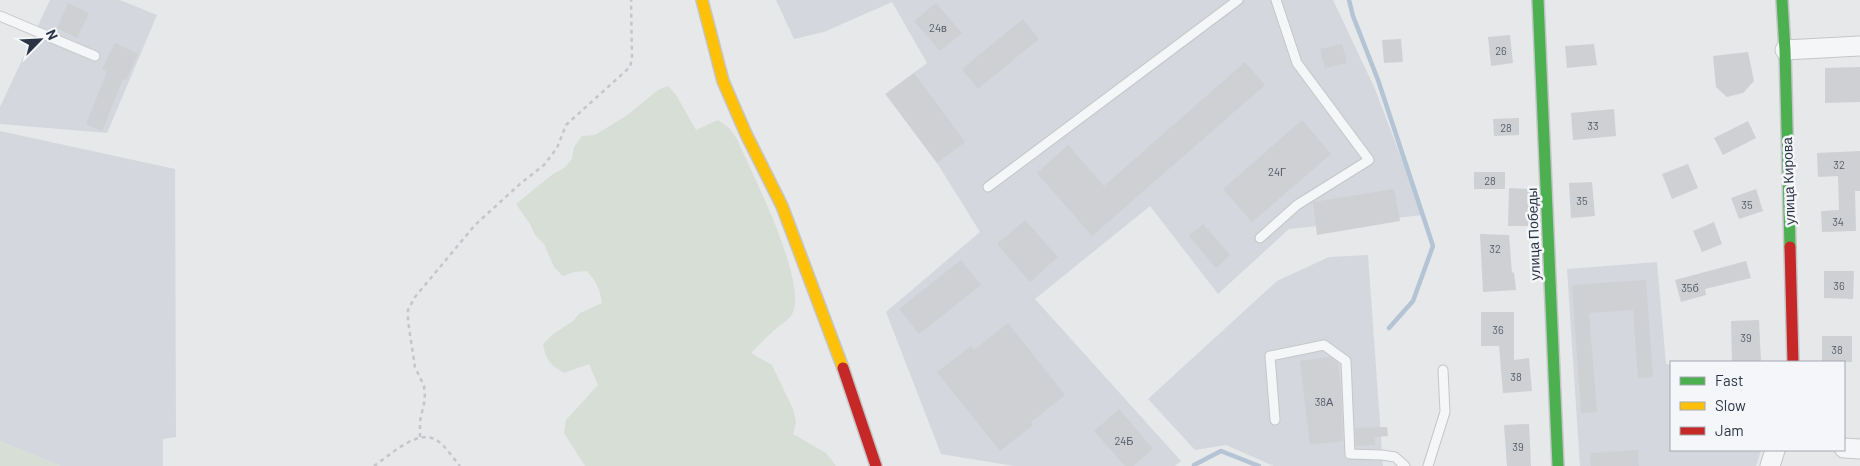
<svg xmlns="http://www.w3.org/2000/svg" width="1860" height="466" font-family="Barlow,sans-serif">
<rect width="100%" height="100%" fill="#e6e8ea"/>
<g fill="#d4d7dd">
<polygon points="50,0 120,0 157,15 107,133 0,124 0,107"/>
<polygon points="776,0 1333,0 1375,89 1423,215 1289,229 1218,294 1150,206 1035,299 1181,461 1175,466 1014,466 941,454 886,312 980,232 937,163 885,94 927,63 892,2 824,32 794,39"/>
<polygon points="0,131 175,169 176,437 163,439 163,466 60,466 0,441"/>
<polygon points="1368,255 1383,466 1274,466 1226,445 1195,450 1148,399 1277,281 1329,257"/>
<polygon points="1657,262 1666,364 1671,365 1671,450 1761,450 1756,466 1580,466 1567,269"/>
</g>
<g fill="#d6ded6">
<path d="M668,86L676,95L696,130L718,120L729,128L737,139C751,171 811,287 791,316C788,320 783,323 779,326C769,335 760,343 751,353L772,365L793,409L796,422L793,434L826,453L836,466H585L564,433L566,420L598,385L589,364L564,373C550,365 546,360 543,344L552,335L573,321L580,313L602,303C600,289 596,281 587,271L574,272L563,276L554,267L544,244L535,235L530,224L516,204L553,174L564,168L572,159L574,147L582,136L595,135L626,116L658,90Z"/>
<polygon points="0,441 60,466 0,466"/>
</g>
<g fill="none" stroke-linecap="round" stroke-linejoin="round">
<g stroke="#b4c4d5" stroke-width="4.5">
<polyline points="1349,0 1353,16 1378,80 1433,246 1413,301 1389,328"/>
<polyline points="1194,465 1221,451 1259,466"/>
</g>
</g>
<g fill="#ced0d3">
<polygon points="68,3 89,13 77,38 57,28"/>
<polygon points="936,3 962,33 940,51 914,21"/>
<polygon points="1023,19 1039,39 978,89 962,69"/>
<polygon points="1510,35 1513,63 1491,66 1488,37"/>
<polygon points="1401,39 1403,62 1384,63 1382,40"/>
<polygon points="115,43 138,54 126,80 123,79 102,131 86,124 107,72 102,69"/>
<polygon points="1342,44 1347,63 1325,68 1320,49"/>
<polygon points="1594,44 1597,65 1567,68 1565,46"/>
<polygon points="1748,52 1754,81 1743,93 1727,97 1716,87 1713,56"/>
<polygon points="1245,62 1265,85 1092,236 1037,173 1068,145 1104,186"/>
<polygon points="1860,67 1860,102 1825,103 1825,68"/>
<polygon points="914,73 965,142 937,163 886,94"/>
<polygon points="1614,109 1616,136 1573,140 1571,113"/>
<polygon points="1519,118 1519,135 1494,136 1493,119"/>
<polygon points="1302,120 1331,154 1252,222 1223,189"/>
<polygon points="1748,121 1756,138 1723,155 1714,138"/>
<polygon points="1860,151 1860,191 1855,191 1856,231 1822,232 1821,211 1839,210 1838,176 1818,177 1817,153"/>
<polygon points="1688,164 1698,188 1672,199 1662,174"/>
<rect x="1474" y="172" width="31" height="17"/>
<polygon points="1592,182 1595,216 1571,218 1569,183"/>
<polygon points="1509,188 1531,189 1533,226 1508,226"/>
<polygon points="1394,189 1400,221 1317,235 1313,202"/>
<polygon points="1756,189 1763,211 1739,219 1731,198"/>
<polygon points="1025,220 1058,257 1030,282 997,244"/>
<polygon points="1714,222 1722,244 1702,252 1693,231"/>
<polygon points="1203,224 1230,255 1216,268 1189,236"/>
<polygon points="1480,234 1509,235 1512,273 1514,272 1516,290 1483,292"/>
<polygon points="961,260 981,285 919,334 899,309"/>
<polygon points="1746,261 1751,278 1705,289 1706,295 1681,302 1675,280"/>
<polygon points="1824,271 1854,271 1853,299 1824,298"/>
<polygon points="1646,280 1653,377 1638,378 1633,310 1589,313 1597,412 1581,413 1572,285"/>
<polygon points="1481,312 1514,312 1514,360 1529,358 1532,391 1503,393 1499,346 1481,346"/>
<polygon points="1759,320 1761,362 1732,362 1731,321"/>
<polygon points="1008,323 1065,395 1031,422 1033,425 1000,451 937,372 971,346 974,350"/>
<rect x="1822" y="336" width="30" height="26"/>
<polygon points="1330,357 1338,363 1341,391 1343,441 1310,445 1300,361"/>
<polygon points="1119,409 1153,449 1133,466 1125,466 1094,431"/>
<polygon points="1529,424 1531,466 1507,466 1504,425"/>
<polygon points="1387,427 1388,436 1375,437 1375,445 1356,446 1355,428"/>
<polygon points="1638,450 1639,466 1591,466 1590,453"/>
</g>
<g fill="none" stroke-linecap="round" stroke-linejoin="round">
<defs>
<g id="lane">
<polyline points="0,16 95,56"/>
<polyline points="988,187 1238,0"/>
<polyline points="1260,238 1297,205 1369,160 1297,63 1276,0"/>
<polyline points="1275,420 1270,356 1324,345 1346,361 1350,454 1382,455 1395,457 1405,466"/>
<polyline points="1428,466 1445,412 1443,370"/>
</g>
<g id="street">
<polyline points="1785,50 1860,46"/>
<polyline points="1844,448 1860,449"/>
<polyline points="1770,466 1775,450"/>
</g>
<g id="fast">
<polyline points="1538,0 1558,466"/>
<polyline points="1782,0 1785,50 1790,247"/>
</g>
<polyline id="slow" points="702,0 723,81 746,134 782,206 843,368"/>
<g id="jam">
<polyline points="1790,247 1793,362"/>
<polyline points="843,368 876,466"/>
</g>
</defs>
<use href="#lane" stroke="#c4c6c8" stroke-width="11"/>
<use href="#street" stroke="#c4c6c8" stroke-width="21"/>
<use href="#fast" stroke="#c4c6c8" stroke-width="14"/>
<use href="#slow" stroke="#c4c6c8" stroke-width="14"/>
<use href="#jam" stroke="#c4c6c8" stroke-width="14"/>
<g stroke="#c5c6ca" stroke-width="2.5" stroke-dasharray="4 4" stroke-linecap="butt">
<polyline points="420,437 420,421 425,399 424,386 415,367 408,321 408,310 415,297 475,225 521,183 544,165 557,148 566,125 630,67 632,58 631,0"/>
<path d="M374,466C389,456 418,428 436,440C445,445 453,458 460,466"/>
</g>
<use href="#lane" stroke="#f5f6f7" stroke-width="9"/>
<use href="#street" stroke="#f5f6f7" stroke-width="19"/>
<use href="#fast" stroke="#4caf50" stroke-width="11"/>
<use href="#slow" stroke="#ffc107" stroke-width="11"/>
<use href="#jam" stroke="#c62828" stroke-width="11"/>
</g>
<g text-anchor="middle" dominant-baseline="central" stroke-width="5" stroke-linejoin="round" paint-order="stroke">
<g font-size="11" fill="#545c69">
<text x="938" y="27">24в</text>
<text x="1501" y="50">26</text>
<text x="1593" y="125">33</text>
<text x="1506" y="127">28</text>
<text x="1839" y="164">32</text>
<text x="1277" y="171">24Г</text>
<text x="1490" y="180">28</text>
<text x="1582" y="200">35</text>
<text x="1747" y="204">35</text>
<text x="1838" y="221">34</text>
<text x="1495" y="248">32</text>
<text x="1839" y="285">36</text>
<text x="1690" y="287">35б</text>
<text x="1498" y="329">36</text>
<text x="1746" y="337">39</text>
<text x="1837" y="349">38</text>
<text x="1516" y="376">38</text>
<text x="1324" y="401">38А</text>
<text x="1124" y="440">24Б</text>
<text x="1518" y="446">39</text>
</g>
<g font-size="14" fill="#2b3445" stroke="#f4f6f9">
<text transform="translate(1788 181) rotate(-92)">улица Кирова</text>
<text transform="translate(1533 234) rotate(-92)">улица Победы</text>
</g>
</g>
<rect x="1670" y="361" width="175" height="90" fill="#f4f6f9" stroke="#a4a8b1"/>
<rect x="1680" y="377" width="25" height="8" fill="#4caf50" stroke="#a4a8b1"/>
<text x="1715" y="386" font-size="15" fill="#2b3445">Fast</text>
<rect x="1680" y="402" width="25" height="8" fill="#ffc107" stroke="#a4a8b1"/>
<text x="1715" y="411" font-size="15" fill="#2b3445">Slow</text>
<rect x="1680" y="427" width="25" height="8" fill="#c62828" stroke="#a4a8b1"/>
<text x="1715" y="436" font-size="15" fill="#2b3445">Jam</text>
<g transform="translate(40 40) rotate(66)" stroke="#f4f6f9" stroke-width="4" paint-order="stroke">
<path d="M0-4L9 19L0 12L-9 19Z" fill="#2b3445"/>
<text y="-8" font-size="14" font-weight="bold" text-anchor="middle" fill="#2b3445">N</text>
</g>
</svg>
